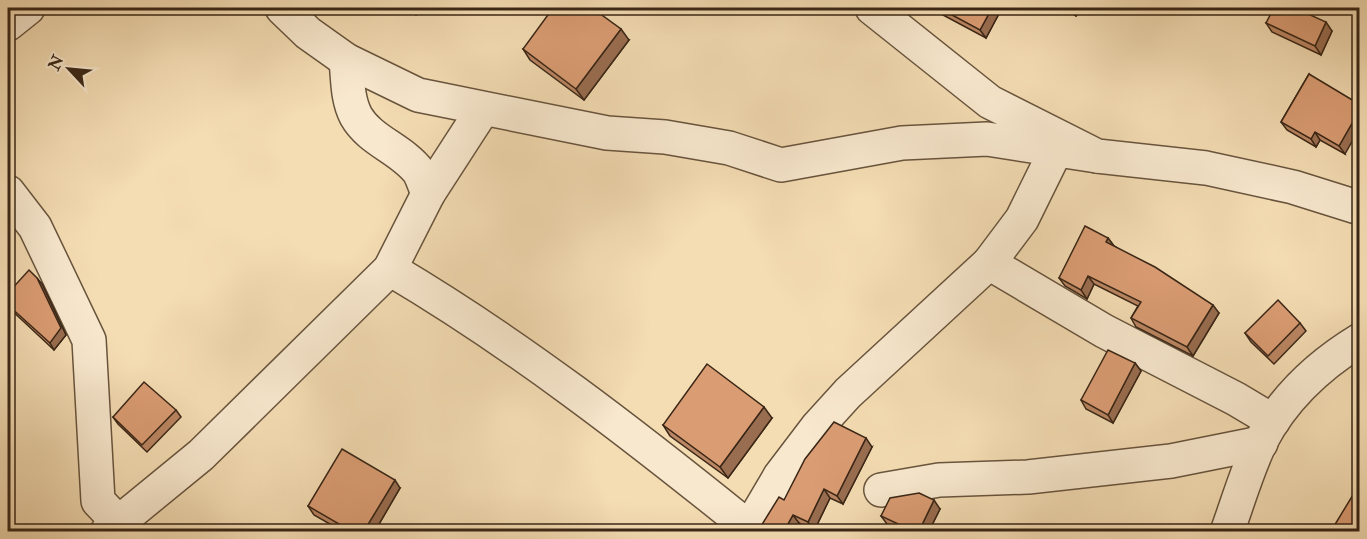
<svg xmlns="http://www.w3.org/2000/svg" width="1367" height="539" font-family="'IM FELL Double Pica',serif">
<rect width="100%" height="100%" fill="#f4dcb3"/>
<filter id="stains"><feTurbulence type="fractalNoise" baseFrequency=".00333" numOctaves="4"/><feColorMatrix values="0 0 0 0 .2 0 0 0 0 .09 0 0 0 0 .02 0 0 0 .5 -.17"/></filter>
<radialGradient id="worn" r=".72"><stop offset=".6" stop-color="#630" stop-opacity="0"/><stop offset="1" stop-color="#630" stop-opacity=".3"/></radialGradient>
<g fill="none" stroke-linecap="round" stroke-linejoin="round">
<defs>
<g id="minor">
<polyline points="282,8 308,33 346,60 418,95 607,133 665,137 729,148 781,165 902,143 987,139 1097,156"/>
<polyline points="872,8 990,102 1097,156 1206,168 1293,187 1360,208"/>
<polyline points="8,24 28,8"/>
<path d="M346,60C348,79 347,99 356,116C370,141 402,149 419,172C423,179 425,187 428,194"/>
<polyline points="8,192 35,227 89,340 98,501 118,522"/>
<polyline points="989,263 1104,331 1236,399 1273,421"/>
<path d="M390,269C517,344 634,435 748,527"/>
<polyline points="881,490 939,480 1028,477 1171,461 1261,443"/>
<polyline points="107,532 201,455 390,269 428,194 483,109"/>
<polyline points="747,532 780,476 818,426 848,393 989,263 1022,219 1057,148"/>
<path d="M1227,532C1238,502 1247,470 1261,441C1283,399 1319,365 1360,340"/>
</g>
</defs>
<use href="#minor" stroke="#68543d" stroke-width="36"/>
<use href="#minor" stroke="#f8e8ce" stroke-width="33"/>
</g>
<g fill="#bb8663" stroke="#392616" stroke-width="1.5">
<polygon points="405,8 423,8 416,15"/>
<polygon points="930,8 1002,8 986,38"/>
<polygon points="1063,8 1081,8 1076,16"/>
<polygon points="1266,23 1332,31 1321,55 1272,32"/>
<polygon points="629,40 584,100 530,60 523,49"/>
<polygon points="1309,74 1345,154 1320,140 1316,147 1287,130 1281,122"/>
<polygon points="1108,238 1114,246 1219,313 1193,356 1136,327 1131,318 1138,306 1094,284 1087,299 1065,286 1059,278"/>
<polygon points="42,284 66,335 54,350 8,307 8,293"/>
<polygon points="1300,323 1306,331 1274,364 1251,342 1245,333"/>
<polygon points="1135,363 1141,371 1113,423 1086,409 1081,400"/>
<polygon points="176,410 181,417 147,452 118,424 113,417"/>
<polygon points="772,418 728,478 670,436 663,425"/>
<polygon points="872,447 843,504 830,498 814,531 799,523 794,531 758,531 784,500"/>
<polygon points="400,488 375,531 342,531 314,515 308,506"/>
<polygon points="940,509 929,531 902,531 887,524 881,516"/>
</g>
<g fill="#996d50" stroke="#392616" stroke-width="1.5">
<polygon points="992,8 1002,8 986,38 980,30"/>
<polygon points="1070,8 1081,8 1076,16"/>
<polygon points="1326,22 1332,31 1321,55 1315,46"/>
<polygon points="621,29 629,40 584,100 576,89"/>
<polygon points="1359,111 1359,129 1345,154 1339,146"/>
<polygon points="1315,132 1320,140 1316,147 1311,139"/>
<polygon points="1108,238 1114,246 1112,251 1106,242"/>
<polygon points="1088,276 1094,284 1087,299 1081,290"/>
<polygon points="37,278 42,284 66,335 54,350 50,343"/>
<polygon points="1213,305 1219,313 1193,356 1187,347"/>
<polygon points="1135,363 1141,371 1113,423 1108,415"/>
<polygon points="764,407 772,418 728,478 720,467"/>
<polygon points="866,438 872,447 843,504 837,496"/>
<polygon points="395,480 400,488 375,531 364,531"/>
<polygon points="824,489 830,498 814,531 808,522"/>
<polygon points="934,500 940,509 929,531 919,531"/>
<polygon points="793,515 799,523 794,531 784,531"/>
</g>
<g fill="#da9c73" stroke="#392616" stroke-width="1.5">
<polygon points="553,8 592,8 621,29 576,89 523,49"/>
<polygon points="939,8 992,8 980,30"/>
<polygon points="1274,8 1295,8 1326,22 1315,46 1266,23"/>
<polygon points="1309,74 1359,104 1359,111 1339,146 1315,132 1311,139 1281,122"/>
<polygon points="1085,226 1108,238 1106,242 1155,267 1213,305 1187,347 1131,318 1141,302 1088,276 1081,290 1059,278"/>
<polygon points="29,270 37,278 61,328 50,343 8,305 8,293"/>
<polygon points="1278,300 1300,323 1268,356 1245,333"/>
<polygon points="1108,350 1135,363 1108,415 1081,400"/>
<polygon points="707,364 764,407 720,467 663,425"/>
<polygon points="144,382 176,410 142,445 113,417"/>
<polygon points="834,422 866,438 837,496 824,489 808,522 793,515 784,531 758,531 779,497 784,500 805,459"/>
<polygon points="342,449 395,480 364,531 351,531 308,506"/>
<polygon points="1359,485 1359,531 1331,531"/>
<polygon points="919,493 934,500 919,531 913,531 881,516 890,498"/>
</g>
<rect width="1367" height="539" fill="none" stroke="#f4dcb3" stroke-width="30"/>
<rect x="9" y="9" width="1349" height="521" fill="none" stroke="#392616" stroke-width="3"/>
<rect x="15" y="15" width="1337" height="509" fill="none" stroke="#392616" stroke-width="1.5"/>
<g transform="translate(69 69) rotate(296)" stroke="#f8e8ce" stroke-width="4.5" paint-order="stroke">
<path d="M0-4.5L10 22L0 15L-10 22Z" fill="#392616"/>
<text y="-9" font-size="16" font-weight="bold" text-anchor="middle" fill="#392616">N</text>
</g>
<rect width="100%" height="100%" filter="url(#stains)"/>
<rect width="100%" height="100%" fill="url(#worn)"/>
</svg>
